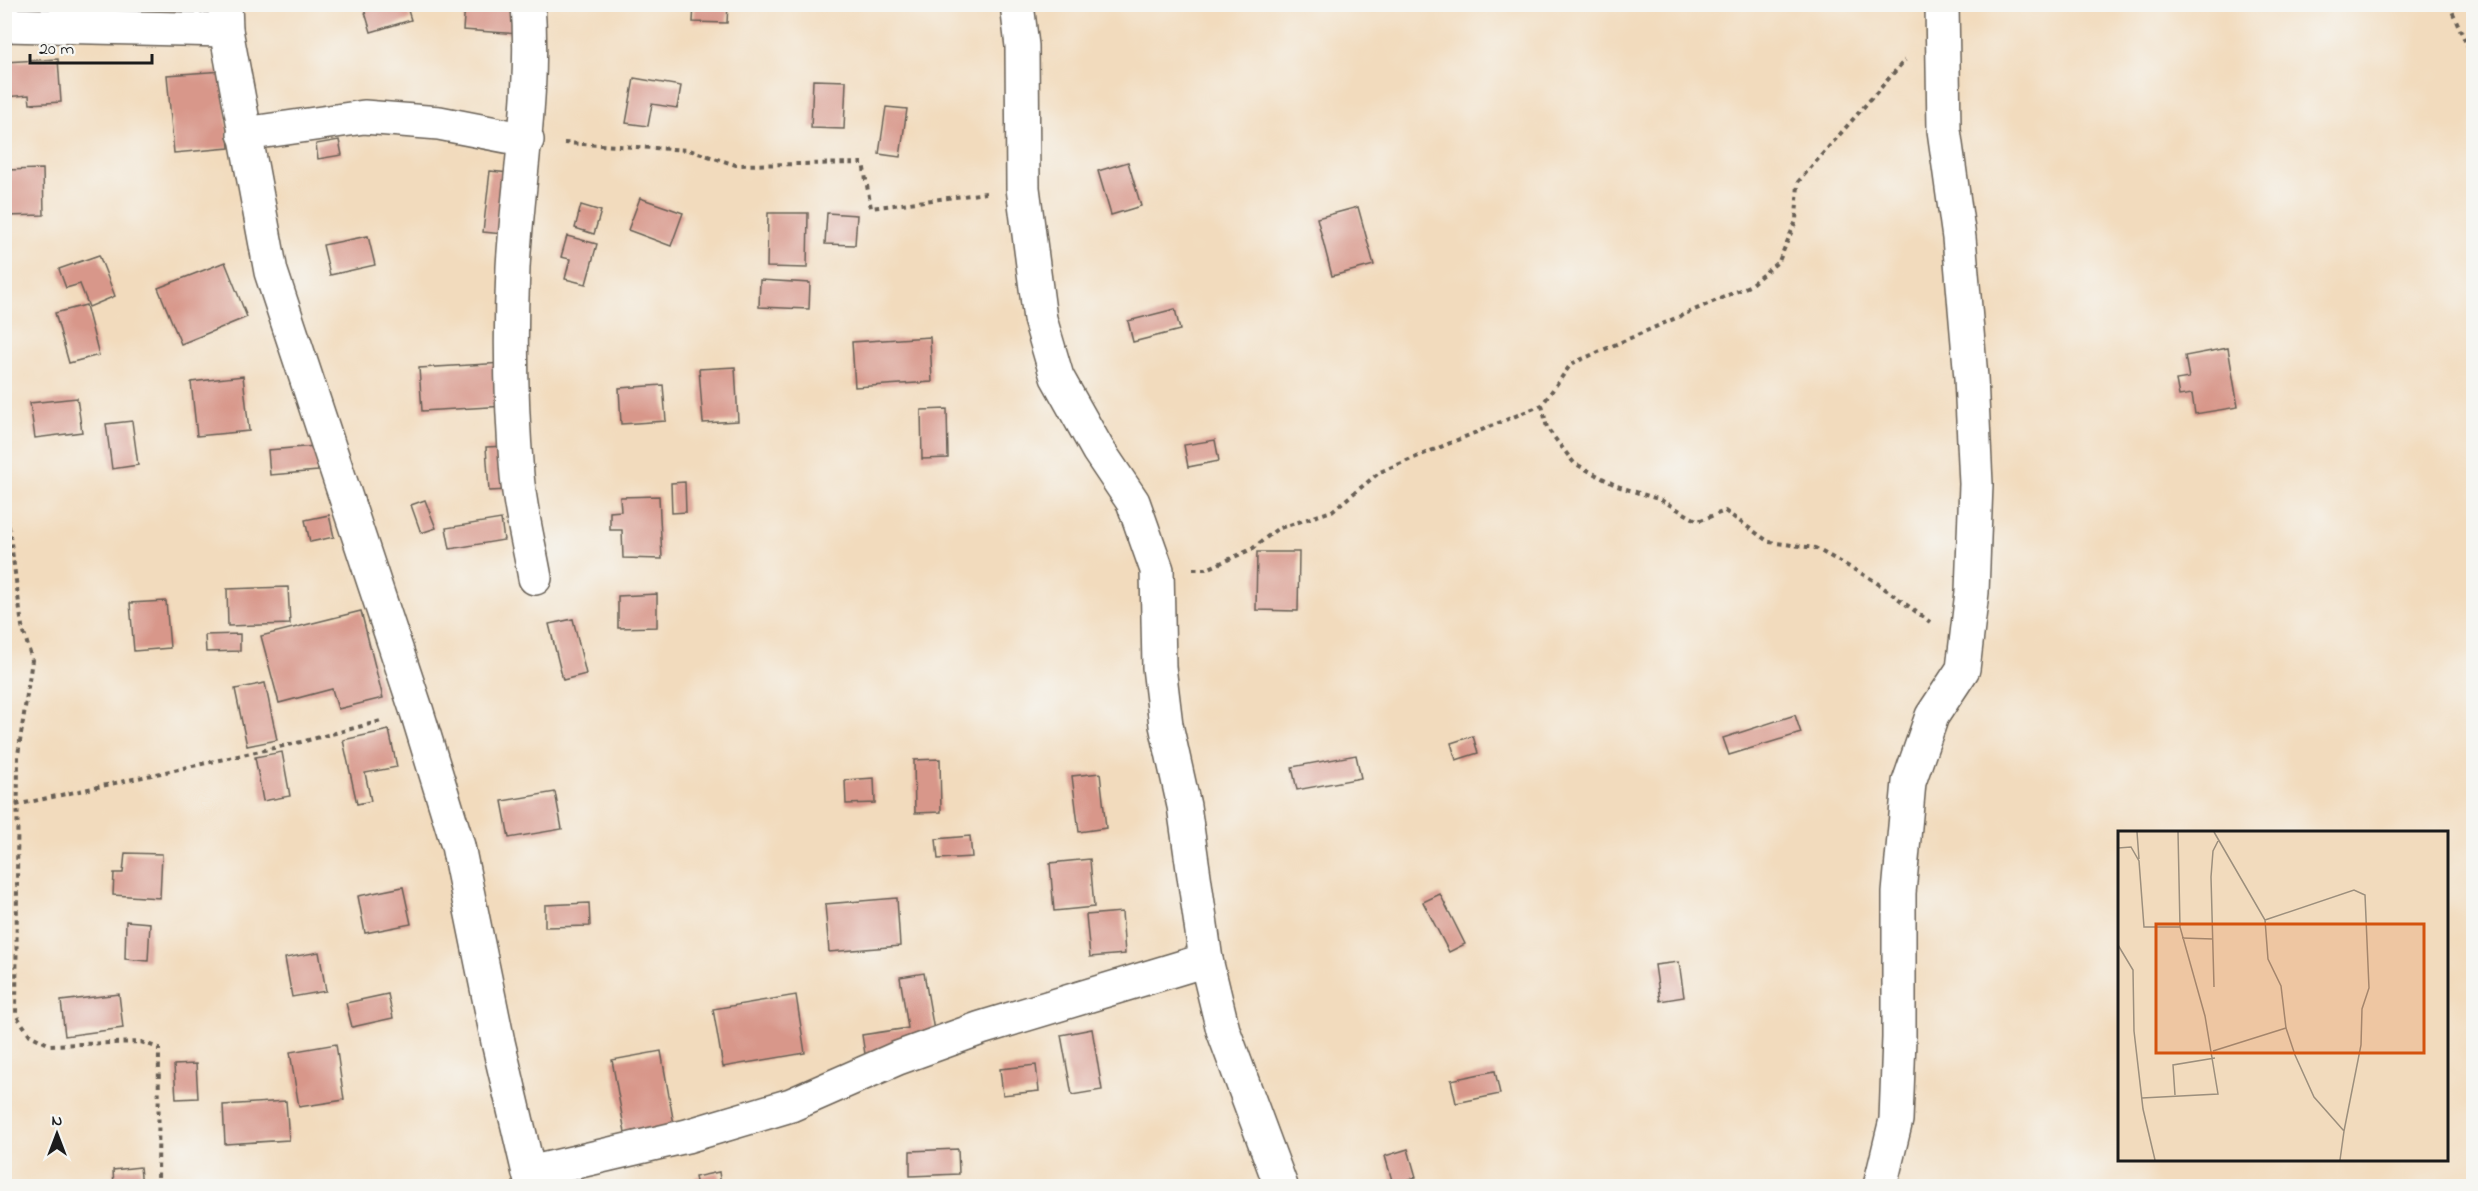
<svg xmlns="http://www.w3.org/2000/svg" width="2478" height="1191" font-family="'Indie Flower',sans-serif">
<rect width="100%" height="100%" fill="#f6f6f2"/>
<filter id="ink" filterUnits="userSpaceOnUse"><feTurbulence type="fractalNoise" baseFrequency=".0167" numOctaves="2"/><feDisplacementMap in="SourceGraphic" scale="12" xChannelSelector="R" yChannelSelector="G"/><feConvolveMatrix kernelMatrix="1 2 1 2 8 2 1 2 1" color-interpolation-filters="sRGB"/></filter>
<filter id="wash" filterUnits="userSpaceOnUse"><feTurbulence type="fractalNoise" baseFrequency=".008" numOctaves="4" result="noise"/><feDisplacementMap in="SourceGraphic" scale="24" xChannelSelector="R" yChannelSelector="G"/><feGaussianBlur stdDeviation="1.35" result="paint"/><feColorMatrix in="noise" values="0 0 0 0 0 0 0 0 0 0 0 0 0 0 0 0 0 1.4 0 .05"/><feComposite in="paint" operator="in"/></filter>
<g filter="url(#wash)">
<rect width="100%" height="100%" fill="#f2dbbd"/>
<g id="blocks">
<g fill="#d8978a">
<polygon points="154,4 188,4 188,11"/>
<polygon points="377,4 406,4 411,20 371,32 364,9"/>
<polygon points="465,4 522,4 520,34 463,30"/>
<polygon points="694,4 728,4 727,23 693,22"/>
<polygon points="58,59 61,102 30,104 29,95 4,97 4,62"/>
<polygon points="223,71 229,148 174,153 167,75"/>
<polygon points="634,78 681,86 677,108 652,104 648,126 626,123"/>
<polygon points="813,80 846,81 844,129 811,128"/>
<polygon points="886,107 907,109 900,157 879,154"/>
<polygon points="339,140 342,155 318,159 316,144"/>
<polygon points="1128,162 1141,206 1111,215 1098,171"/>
<polygon points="43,169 44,215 4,216 4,170"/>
<polygon points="490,171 509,173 503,234 483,232"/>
<polygon points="640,198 683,213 671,246 628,230"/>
<polygon points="581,205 601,211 594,234 575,228"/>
<polygon points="1358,207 1374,265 1332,276 1317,218"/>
<polygon points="768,213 808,213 807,268 767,267"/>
<polygon points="827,213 857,215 855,245 825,244"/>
<polygon points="368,236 375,265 330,275 323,245"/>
<polygon points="567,236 597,244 586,284 565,279 570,259 561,257"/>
<polygon points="99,255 115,296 89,307 80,284 66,288 59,269"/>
<polygon points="225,262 247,317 181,344 158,288"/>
<polygon points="760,280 810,283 809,309 759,307"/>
<polygon points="86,305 99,355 69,363 55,313"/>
<polygon points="1175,309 1180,330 1133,342 1128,321"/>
<polygon points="930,337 932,382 855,387 852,342"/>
<polygon points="2228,348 2238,407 2195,414 2192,394 2179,396 2176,380 2189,378 2185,356"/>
<polygon points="504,363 506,406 422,411 419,368"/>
<polygon points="735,367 738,421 703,423 699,369"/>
<polygon points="243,376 249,431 197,436 191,382"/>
<polygon points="663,385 666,421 621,424 619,388"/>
<polygon points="77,398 82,432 35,438 30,403"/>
<polygon points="947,409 948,458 922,459 921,410"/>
<polygon points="132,421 138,465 112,469 106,424"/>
<polygon points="1215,440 1219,461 1188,467 1184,445"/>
<polygon points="316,446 318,471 270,475 268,450"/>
<polygon points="507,446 509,490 489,491 486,447"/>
<polygon points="685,482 686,512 672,513 671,483"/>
<polygon points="659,496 662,559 623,558 622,530 610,530 610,512 621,511 620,497"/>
<polygon points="425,500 436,528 421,533 411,505"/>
<polygon points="329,515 334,537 310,542 305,520"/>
<polygon points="501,519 504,540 450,549 446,528"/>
<polygon points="1257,552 1299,552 1298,611 1256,610"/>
<polygon points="288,587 290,624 228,626 227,589"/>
<polygon points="657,594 657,627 618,628 618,596"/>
<polygon points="166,601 170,648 134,651 130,603"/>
<polygon points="361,611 383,698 338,709 332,689 279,703 261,636"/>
<polygon points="573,619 586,674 563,680 549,624"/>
<polygon points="240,634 240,651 206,652 205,635"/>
<polygon points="265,683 277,740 247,746 235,689"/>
<polygon points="1795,715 1801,733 1729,755 1723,738"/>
<polygon points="389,730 397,767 365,773 371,801 357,804 343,740"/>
<polygon points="1473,736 1478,753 1456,760 1451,743"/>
<polygon points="282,752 290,796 263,801 255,757"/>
<polygon points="1356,755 1361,778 1297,790 1292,767"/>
<polygon points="940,759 941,812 915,813 914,760"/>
<polygon points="1100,773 1106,828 1079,832 1072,776"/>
<polygon points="874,778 875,803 846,804 845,780"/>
<polygon points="555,792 562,829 509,838 502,801"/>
<polygon points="970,836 972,857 938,859 936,839"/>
<polygon points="125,853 162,854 160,898 113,895 114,873 123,873"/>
<polygon points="1090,859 1094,907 1054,911 1050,863"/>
<polygon points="403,887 411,924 365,933 358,896"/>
<polygon points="1440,894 1465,944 1449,952 1423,902"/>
<polygon points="897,898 900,946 829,952 825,904"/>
<polygon points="589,903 590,926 545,927 545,905"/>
<polygon points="1122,912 1125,954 1090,957 1086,915"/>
<polygon points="126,921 150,923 148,961 125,959"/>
<polygon points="319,952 326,991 292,997 285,958"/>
<polygon points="1679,962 1684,997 1660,1001 1655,965"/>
<polygon points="924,973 936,1042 865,1054 862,1035 908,1028 900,977"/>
<polygon points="119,994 123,1028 65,1036 61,1001"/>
<polygon points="388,994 393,1018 352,1027 346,1003"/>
<polygon points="796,995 805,1053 723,1067 713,1009"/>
<polygon points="1092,1029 1102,1090 1072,1095 1061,1035"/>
<polygon points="336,1044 344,1100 299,1107 290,1052"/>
<polygon points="661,1051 675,1130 626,1138 612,1060"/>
<polygon points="196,1064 198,1098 176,1099 174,1065"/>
<polygon points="1036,1065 1039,1091 1003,1095 1000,1069"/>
<polygon points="1495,1071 1500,1094 1456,1103 1451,1080"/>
<polygon points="286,1101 289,1140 225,1144 223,1105"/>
<polygon points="958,1149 959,1174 910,1176 910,1151"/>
<polygon points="1408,1149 1416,1177 1393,1184 1385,1156"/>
<polygon points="140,1167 142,1186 114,1186 113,1170"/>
<polygon points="719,1172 721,1186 697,1186 695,1177"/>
</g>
</g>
</g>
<g filter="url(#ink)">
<use href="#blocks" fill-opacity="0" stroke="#675f54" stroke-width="1.5"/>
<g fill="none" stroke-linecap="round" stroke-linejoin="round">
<defs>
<g id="minor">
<polyline points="225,4 226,30 271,272 417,712 458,846 498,1042 532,1186"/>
<path d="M528,4C535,93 518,179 513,267C510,336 511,407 517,475C520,510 529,544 535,578"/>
<polyline points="1017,4 1022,46 1023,188 1040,319 1057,377 1098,450 1133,502 1157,570 1159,667 1166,725 1184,806 1206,960 1223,1030 1281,1186"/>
<polyline points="4,25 226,30"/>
<polyline points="244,134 364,117 439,123 527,140"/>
<polyline points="529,1173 687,1136 791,1105 898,1058 981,1028 1206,960"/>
<polyline points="1880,1186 1896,1120 1899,1038 1899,893 1909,782 1932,716 1963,669 1972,592 1976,484 1971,378 1959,238 1944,130 1942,4"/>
</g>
</defs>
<use href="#minor" stroke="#675f54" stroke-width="36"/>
<g stroke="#675f54" stroke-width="4" stroke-dasharray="4.5 4.5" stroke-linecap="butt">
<polyline points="2449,4 2474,61"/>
<polyline points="564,143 689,150 736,165 863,163 871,208 986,193"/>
<polyline points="1542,405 1547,428 1574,463 1617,486 1661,500 1698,521 1725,511 1769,542 1815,548 1873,580 1930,622"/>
<polyline points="4,490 22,626 32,660 18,755 16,1015 30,1035 50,1045 141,1042 159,1048 158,1186"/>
<polyline points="1193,569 1207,569 1252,549 1277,529 1332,511 1380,472 1542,405 1571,364 1749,286 1779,261 1796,221 1798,182 1905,60"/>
<polyline points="16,805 301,742 381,721"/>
</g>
<use href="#minor" stroke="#fff" stroke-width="33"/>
</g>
</g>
<g transform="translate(2118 831)">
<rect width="330" height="330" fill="#f2dbbd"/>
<path fill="none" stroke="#9c8f7d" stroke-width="1.5" d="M19,1L21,28M96,1L147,89L150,128L163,155L168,197L177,224L196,266L226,300L222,329M0,17L13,16L21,30L26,96H62M147,89L236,59L247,64L251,157L244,178L243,214L226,300M64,107L95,108M0,114L15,139L16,200L25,278L37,329M96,156L93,46L95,20L100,10M95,220L168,197M57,264L55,234L97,227M24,267L100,263L87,185L62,96L60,1"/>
<path fill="#d4530e" fill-opacity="0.15" stroke="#d4530e" stroke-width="3" d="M38,93H306V222H38Z"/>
<rect width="330" height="330" fill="none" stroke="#1c1c1c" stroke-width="3"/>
</g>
<rect width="2478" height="1191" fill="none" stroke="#f6f6f2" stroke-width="24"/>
<g transform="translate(57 1134)" stroke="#f6f6f2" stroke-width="4.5" paint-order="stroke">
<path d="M0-4.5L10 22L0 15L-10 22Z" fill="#1c1c1c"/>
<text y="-9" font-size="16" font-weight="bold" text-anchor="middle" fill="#1c1c1c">N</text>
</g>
<path d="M30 54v9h122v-9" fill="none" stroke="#1c1c1c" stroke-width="3"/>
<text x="39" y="54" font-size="18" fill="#1c1c1c" stroke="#f6f6f2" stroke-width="4.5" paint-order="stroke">20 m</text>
</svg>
